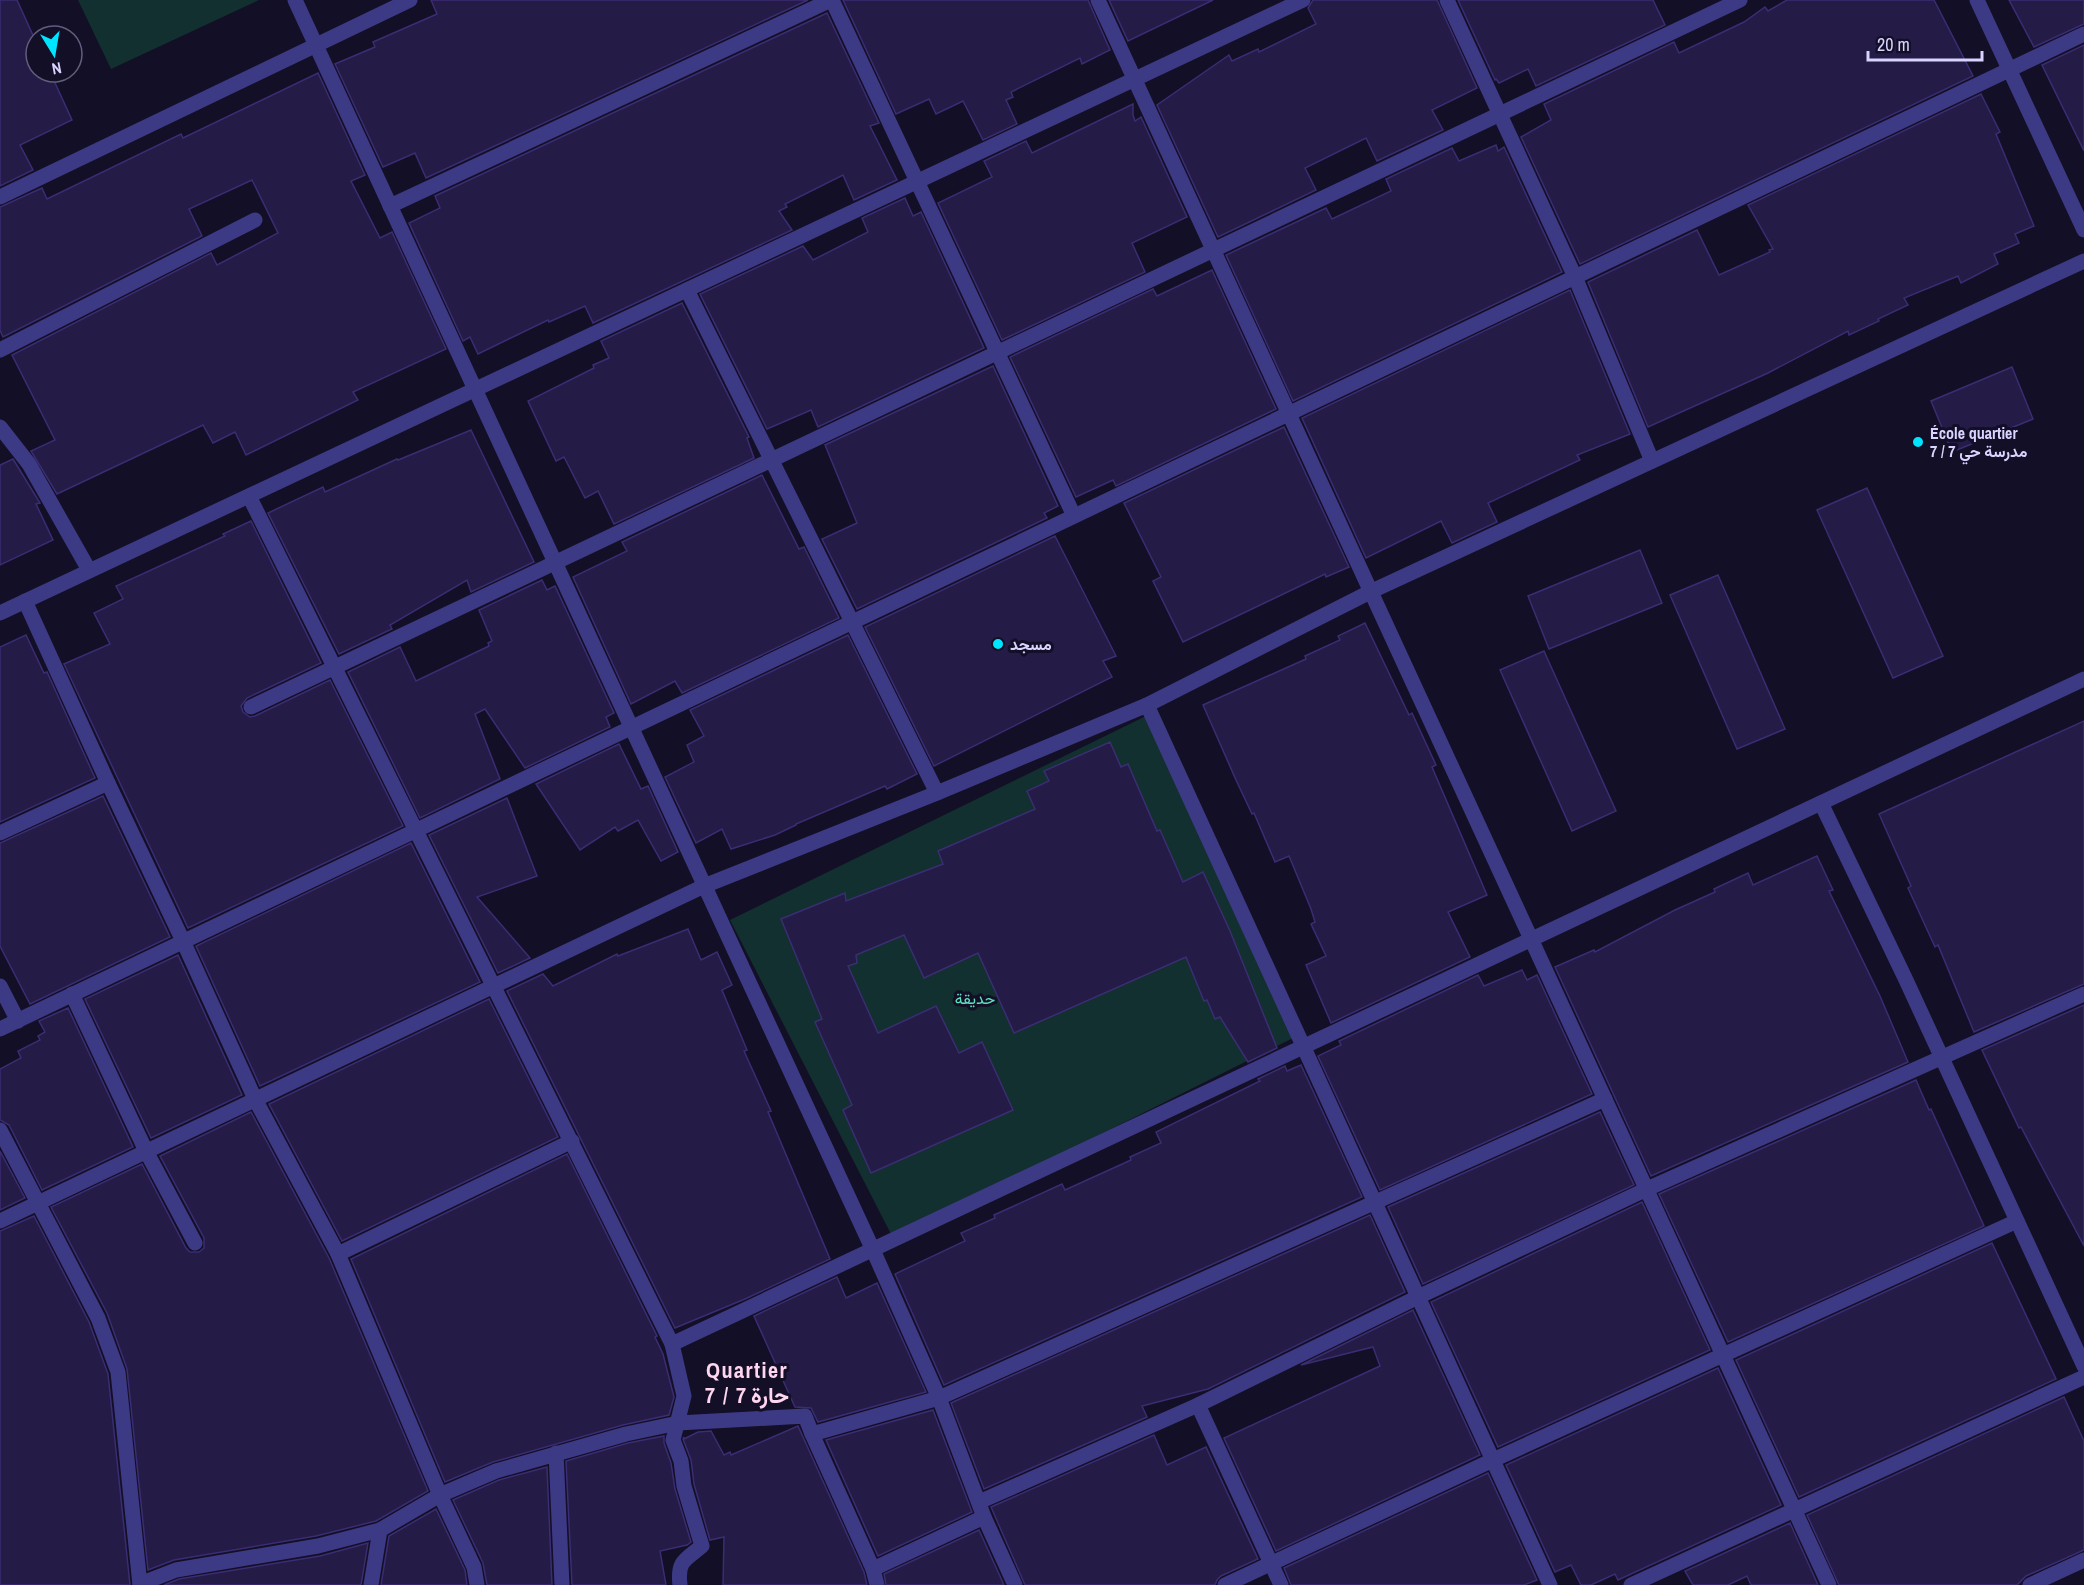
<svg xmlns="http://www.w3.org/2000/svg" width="2084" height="1585" font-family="'Archivo Narrow',Vazirmatn,sans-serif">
<rect width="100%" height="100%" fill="#130f26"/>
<g fill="#12302f">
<polygon points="78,0 259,0 111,69"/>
<polygon points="1150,714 1299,1035 893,1238 730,920"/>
</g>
<g fill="#241b47" stroke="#3b2d73" stroke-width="1.5">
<polygon points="0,0 17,0 36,42 36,72 50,72 72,120 20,145 33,170 0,186"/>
<polygon points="431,0 808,0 426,178 415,153 383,167 335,64 375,47 373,42 437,14"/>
<polygon points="843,0 1088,0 1110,50 1082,64 1080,58 1011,92 1013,97 1006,100 1017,124 983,140 963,101 936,114 929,99 896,114"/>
<polygon points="1109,0 1213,0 1128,41"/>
<polygon points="1313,0 1437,0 1477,88 1432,110 1443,130 1377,161 1366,138 1305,168 1316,190 1218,237 1157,105 1229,55 1232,61 1258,49 1259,52 1316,24 1308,8"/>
<polygon points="1458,0 1653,0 1665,25 1536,86 1528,69 1499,83 1496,79 1495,80"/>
<polygon points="1787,0 1934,0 1973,76 1580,264 1521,137 1551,120 1544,104 1674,42 1679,53 1744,22 1765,7 1768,11"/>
<polygon points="2009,0 2084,0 2084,24 2034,47"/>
<polygon points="827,13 879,123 870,126 897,180 854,200 843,175 785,204 787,207 779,211 792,230 593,323 585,306 549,322 548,320 478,354 470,337 463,341 409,223 440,208 435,196"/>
<polygon points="2084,45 2084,151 2042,65"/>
<polygon points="318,73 365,175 351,181 380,238 392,232 446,349 353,392 358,400 246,455 235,432 213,443 203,425 57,494 31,451 55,440 12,355 211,253 217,265 278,233 252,180 189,209 202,236 3,337 0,330 0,207 42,188 47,199 181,134 183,138"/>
<polygon points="1981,94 2000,132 1996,134 2034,226 2015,234 2019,243 1994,254 1998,264 1961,283 1958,276 1904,298 1908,305 1878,319 1879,321 1849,335 1848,331 1768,373 1648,427 1588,282 1697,230 1719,275 1770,252 1769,250 1773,249 1748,205"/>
<polygon points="1133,104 1133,115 1135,121 1141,117 1187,217 1132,243 1145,272 1002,340 938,203 992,177 984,161 1026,141 1032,153"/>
<polygon points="1496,145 1498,151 1504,147 1562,272 1293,401 1226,255 1326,208 1332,219 1391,191 1386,179 1452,148 1459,161"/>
<polygon points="905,198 913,216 921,212 984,348 818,427 811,410 767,429 700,294 803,246 813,260 868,232 862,218"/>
<polygon points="1212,270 1276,409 1116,486 1113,480 1076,497 1010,357 1153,289 1157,296"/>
<polygon points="1570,290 1630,434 1577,455 1580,460 1488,503 1497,522 1452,543 1441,521 1366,558 1302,418"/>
<polygon points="682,303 749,437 747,438 754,458 614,524 598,491 585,498 564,457 556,461 528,401 594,368 593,365 609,358 601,341"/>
<polygon points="993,366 1058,506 1044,513 1047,518 857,609 822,539 857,523 825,445"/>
<polygon points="2012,367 2033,419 1952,452 1931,401"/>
<polygon points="1284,427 1349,567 1326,577 1325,574 1183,642 1153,581 1161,577 1124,503"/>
<polygon points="471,430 534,562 471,592 467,580 390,625 392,629 339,654 268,513 323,487 325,492 397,459 398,460"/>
<polygon points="13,459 40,503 36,504 53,540 0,565 0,465"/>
<polygon points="762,475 799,549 804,547 839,618 682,693 675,681 631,704 573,577 627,551 622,542"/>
<polygon points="1867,488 1943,656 1893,678 1817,510"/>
<polygon points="251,521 321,663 247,698 241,706 243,712 250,717 255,716 330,680 403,826 188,928 64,664 110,644 94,613 123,599 116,586 225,536 223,534"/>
<polygon points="1055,536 1116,656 1103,661 1112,677 934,766 865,627"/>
<polygon points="1640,550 1662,603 1549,649 1528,596"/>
<polygon points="1718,575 1785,729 1737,749 1670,595"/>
<polygon points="542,580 547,590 555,586 614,713 606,717 610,727 525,768 485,709 475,714 500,779 420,818 348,672 400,647 416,681 489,646 488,643 492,641 479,610"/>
<polygon points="1365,623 1409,715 1412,713 1436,765 1432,767 1487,895 1448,912 1470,957 1331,1023 1306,965 1326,956 1311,924 1315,922 1311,909 1289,856 1275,862 1254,813 1252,814 1236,780 1203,705 1306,659 1305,656 1340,640 1338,636"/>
<polygon points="26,635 44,673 47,672 95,778 0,822 0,647"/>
<polygon points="848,635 917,774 887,789 885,786 796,824 796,825 775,835 731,849 722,829 696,843 665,777 694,762 687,745 704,736 690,710"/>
<polygon points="1544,651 1616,811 1572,831 1500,670"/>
<polygon points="2084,721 2084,984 1974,1032 1938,945 1935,947 1908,888 1911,886 1879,814"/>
<polygon points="1110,742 1121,767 1128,764 1157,831 1160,830 1183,882 1203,872 1230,931 1277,1048 1248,1062 1220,1017 1215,1019 1207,1000 1204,1001 1186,957 1014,1033 978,953 924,978 904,935 856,955 857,963 848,966 878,1033 936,1006 959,1053 982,1042 1013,1110 871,1173 843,1110 852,1105 815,1022 822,1019 781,919 845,893 846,901 943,864 938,851 1035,809 1027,791 1049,781 1044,771"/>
<polygon points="619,744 641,789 648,786 678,852 661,861 638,820 618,831 615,827 580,850 536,784"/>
<polygon points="103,796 170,937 30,1004 0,946 0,843"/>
<polygon points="507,798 537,876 477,897 530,958 498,973 429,835"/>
<polygon points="411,843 480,982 260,1086 196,946"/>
<polygon points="1817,856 1833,890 1829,891 1880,996 1908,1062 1651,1176 1555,967 1594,950 1595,952 1675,910 1715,892 1714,889 1748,873 1753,885"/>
<polygon points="688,929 701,960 717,952 732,985 722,990 747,1050 744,1051 771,1111 768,1112 830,1259 745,1299 675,1328 507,991 543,974 553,986 617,954 618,956"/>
<polygon points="178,955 242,1095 151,1138 85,999"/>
<polygon points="1522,970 1527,980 1537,975 1592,1094 1380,1190 1318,1056 1341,1045 1339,1041 1478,975 1484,986"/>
<polygon points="489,999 558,1137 342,1241 269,1104"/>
<polygon points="2084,1005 2084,1246 2021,1127 2019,1128 1982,1050"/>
<polygon points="68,1008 133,1147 42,1190 9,1125 0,1120 0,1069 21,1058 18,1051 40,1040 38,1036 45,1032 39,1021"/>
<polygon points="1301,1065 1362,1197 944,1385 895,1274 965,1241 961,1233 995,1218 994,1215 1062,1184 1065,1190 1131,1160 1130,1157 1161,1143 1156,1132 1260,1081 1258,1079 1285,1066 1287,1071"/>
<polygon points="1916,1080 1929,1110 1931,1109 1984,1226 1728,1342 1659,1194"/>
<polygon points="251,1112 329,1258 428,1491 376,1521 316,1536 174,1560 148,1570 127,1369 107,1313 51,1207 142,1164 186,1248 190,1252 199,1252 204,1248 204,1238 160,1156"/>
<polygon points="1600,1112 1634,1185 1423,1284 1388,1207"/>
<polygon points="0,1151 25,1198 0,1210"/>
<polygon points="567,1154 657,1336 655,1337 663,1354 674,1397 669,1415 623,1425 493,1462 445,1482 351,1259"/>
<polygon points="1642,1202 1710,1350 1498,1447 1431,1302"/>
<polygon points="1370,1215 1405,1292 1208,1389 1142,1406 1147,1417 984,1489 951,1403"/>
<polygon points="34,1216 89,1322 108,1374 130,1585 0,1585 0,1231"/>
<polygon points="1992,1243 2056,1379 1799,1497 1736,1360"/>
<polygon points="837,1277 846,1298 877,1283 926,1392 818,1422 811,1408 795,1407 754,1316"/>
<polygon points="1413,1310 1480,1455 1276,1551 1224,1438 1380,1366 1373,1347 1301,1365"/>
<polygon points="1718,1368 1781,1505 1618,1580 1615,1574 1591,1585 1581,1585 1571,1565 1555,1572 1506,1465"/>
<polygon points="2064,1397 2084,1441 2084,1550 2026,1576 2017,1585 1839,1585 1807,1515"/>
<polygon points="933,1410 972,1512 878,1556 826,1440"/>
<polygon points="798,1426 864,1572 867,1585 723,1585 724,1537 710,1540 694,1484 691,1460 683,1439 684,1437 684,1439 698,1432 711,1431 724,1455 730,1452 731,1455"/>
<polygon points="1154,1435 1167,1465 1206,1447 1258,1559 1221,1576 1217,1580 1215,1585 1025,1585 991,1507"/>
<polygon points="664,1436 664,1443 671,1463 675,1489 691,1542 687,1545 660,1551 666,1585 572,1585 566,1461 628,1443"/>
<polygon points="547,1467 552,1585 487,1585 483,1563 453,1500 499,1480"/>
<polygon points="1488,1473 1537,1580 1524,1585 1291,1585 1284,1568"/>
<polygon points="436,1509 465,1570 467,1585 381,1585 389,1536"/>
<polygon points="1790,1523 1818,1585 1751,1585 1747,1576 1728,1585 1693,1585 1685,1571"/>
<polygon points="979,1530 1004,1585 886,1585 884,1574"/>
<polygon points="368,1543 361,1585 164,1585 179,1579 320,1556"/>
</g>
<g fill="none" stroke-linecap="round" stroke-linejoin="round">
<path stroke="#3d3a85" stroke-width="15" d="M672,1344L684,1396L673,1440L681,1461L684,1486L702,1546C685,1560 677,1561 680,1585"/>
<g stroke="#3d3a85" stroke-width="15">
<polyline points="295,0 873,1250 939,1398 984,1517 1015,1585"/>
<polyline points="832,0 1074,516"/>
<polyline points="1098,0 1829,1585"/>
<polyline points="1447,0 1575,277 1652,461"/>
<polyline points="1977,0 2084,230"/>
<polyline points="0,197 410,0"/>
<polyline points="390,206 831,0"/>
<polyline points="687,290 937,793"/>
<polyline points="0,350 255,220"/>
<polyline points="0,427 29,464 89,570"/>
<polyline points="249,496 672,1344 2084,679"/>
<polyline points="25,601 108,783 183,941 255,1099 338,1254 440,1495 474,1567 477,1585"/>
<polyline points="0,613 1303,0"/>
<polyline points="1147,705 1550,1585"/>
<polyline points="251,707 1740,0"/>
<polyline points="1821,803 1906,980 2084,1366"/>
<polyline points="0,833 108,783"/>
<polyline points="0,986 18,1021"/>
<polyline points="72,994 146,1151 195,1243"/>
<polyline points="0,1029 2084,34"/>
<polyline points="0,1130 98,1318 118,1372 140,1585"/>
<polyline points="0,1221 704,886 937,793 1147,705 1372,591 2084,261"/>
<polyline points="338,1254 572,1141"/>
<polyline points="1198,1405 1281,1585"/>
<polyline points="812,1434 873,1569 877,1585"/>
<polyline points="556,1453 562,1585"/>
<polyline points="979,1502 1198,1405 1418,1297 1647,1189 2084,994"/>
<polyline points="873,1569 984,1517"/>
<polyline points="140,1584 176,1570 318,1546 380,1530 440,1495 496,1471 626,1434 678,1423 805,1416 812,1434 939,1398 1605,1099"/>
<polyline points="371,1585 380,1530"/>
<polyline points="1225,1585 1493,1460 2017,1221"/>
<polyline points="1631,1585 2084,1377"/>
<polyline points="2030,1585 2084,1560"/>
</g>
</g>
<g fill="#00e5ff" stroke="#130f26" stroke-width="2">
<circle cx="1918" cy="442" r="6"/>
<circle cx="998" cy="644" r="6"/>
</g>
<g text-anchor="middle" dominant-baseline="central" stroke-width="6" stroke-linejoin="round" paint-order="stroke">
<g font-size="16" font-weight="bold" fill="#d9d4ff" stroke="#130f26" text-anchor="start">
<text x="1930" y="433">École quartier<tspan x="1930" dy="18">7 / مدرسة حي 7</tspan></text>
<text x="1010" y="644">مسجد</text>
</g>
<g font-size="16" fill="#5fe0c0" stroke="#130f26">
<text x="975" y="998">حديقة</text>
</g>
<g font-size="22" font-weight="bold" letter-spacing="1.5" fill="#ffd6f0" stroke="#130f26">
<text x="747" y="1370">Quartier<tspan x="747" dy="25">7 / حارة 7</tspan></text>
</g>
</g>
<g transform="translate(54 54) rotate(169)"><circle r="28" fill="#130f26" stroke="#625e7d" stroke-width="1.5"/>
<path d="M0-4.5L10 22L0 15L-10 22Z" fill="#00e5ff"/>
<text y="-9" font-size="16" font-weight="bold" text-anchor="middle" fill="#d9d4ff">N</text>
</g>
<path d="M1868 51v9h114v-9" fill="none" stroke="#d9d4ff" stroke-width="3"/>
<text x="1877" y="51" font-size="18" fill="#d9d4ff" stroke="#130f26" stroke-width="4.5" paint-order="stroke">20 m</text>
</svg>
